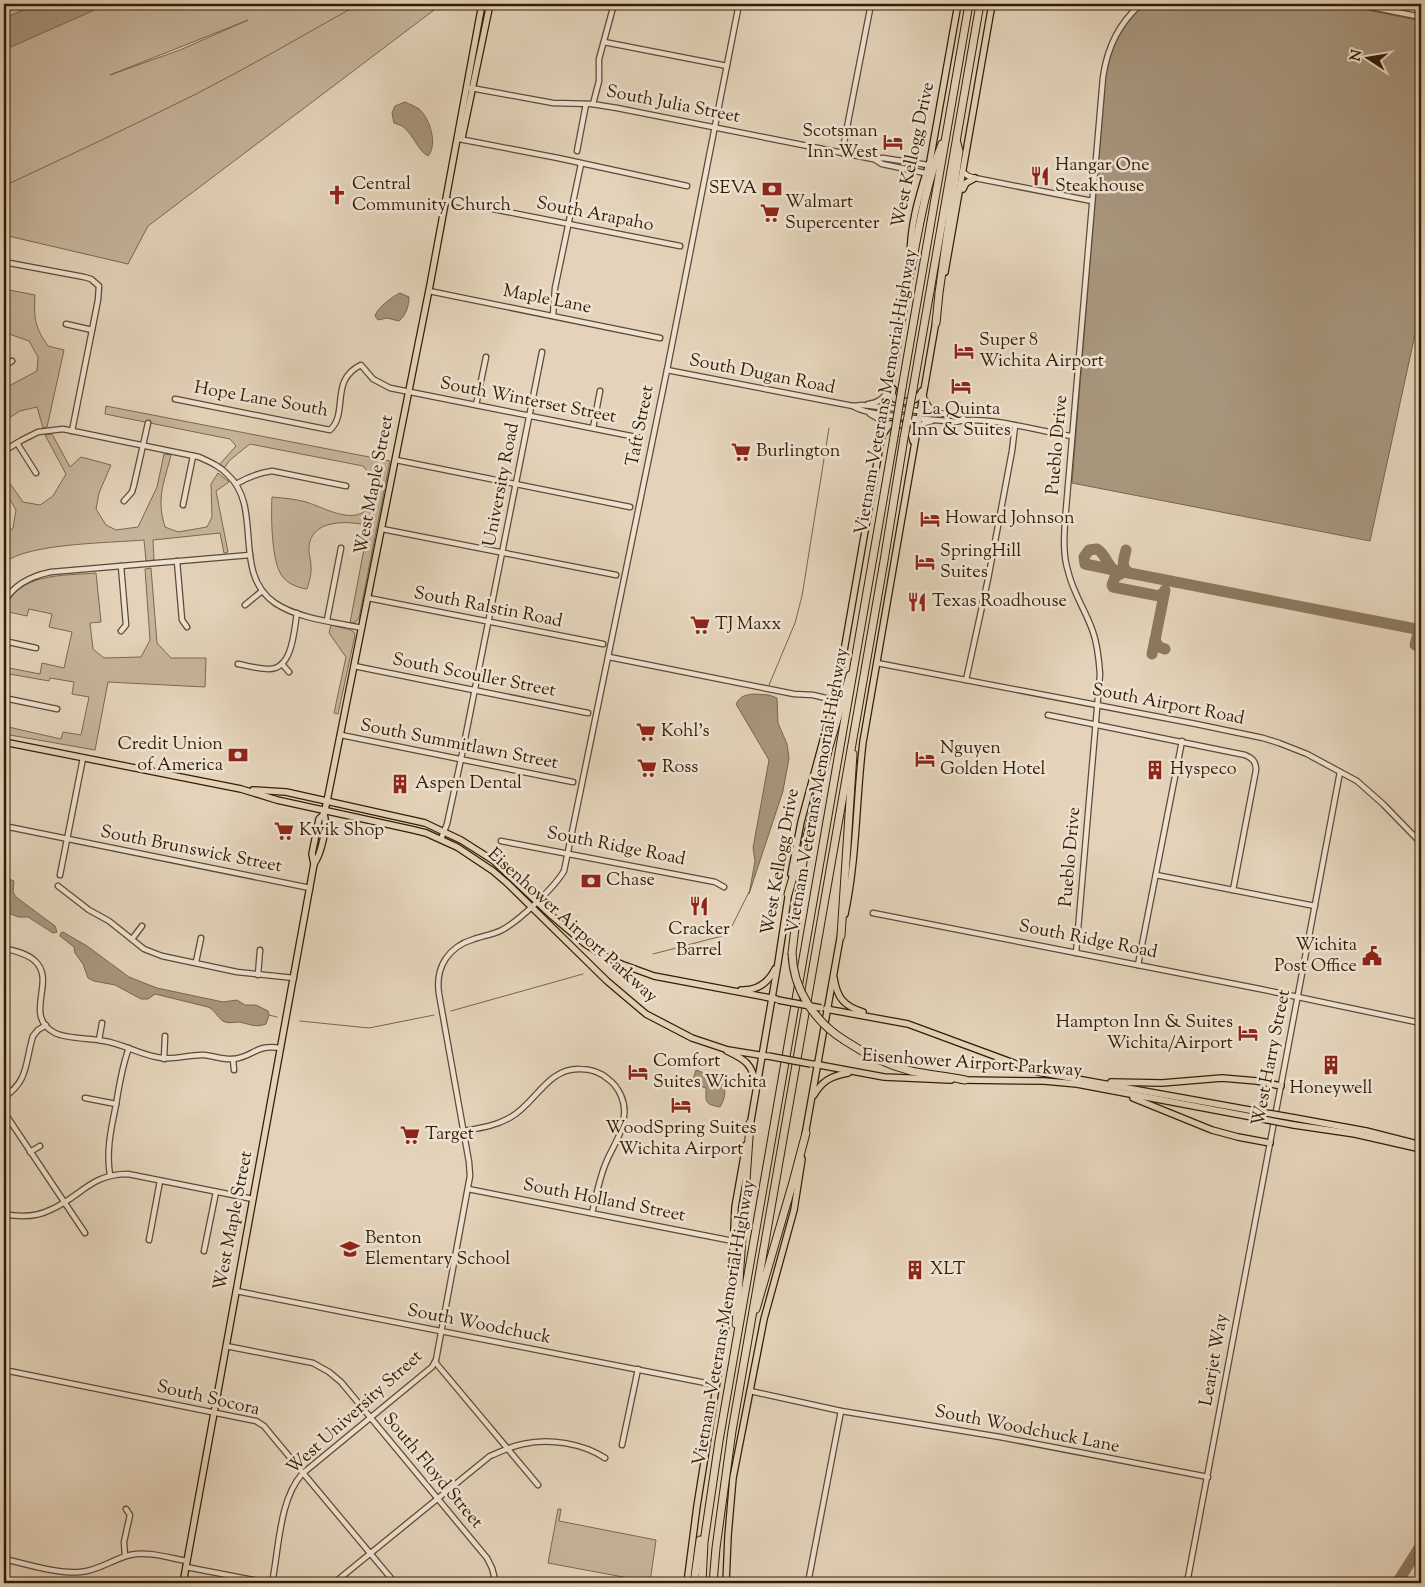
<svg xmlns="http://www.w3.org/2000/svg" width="1425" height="1587" font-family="'Sorts Mill Goudy',serif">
<rect width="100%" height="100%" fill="#e4d3ba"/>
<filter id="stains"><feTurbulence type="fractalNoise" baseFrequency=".004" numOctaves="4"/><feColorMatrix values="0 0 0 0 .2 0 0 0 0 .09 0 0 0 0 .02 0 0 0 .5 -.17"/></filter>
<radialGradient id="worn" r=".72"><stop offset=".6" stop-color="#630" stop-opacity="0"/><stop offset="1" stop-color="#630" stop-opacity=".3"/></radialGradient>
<g fill="#c6b49b" stroke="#7c684f" fill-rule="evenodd">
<path d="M4,4H442L148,226L128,264L4,235ZM248,20L180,50L110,75Z"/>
<path d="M4,289L35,295C34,318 34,326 48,346L64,350L47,427L43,428L37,407L20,411L4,421V398L10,393L7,387L37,371L38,357L29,341L9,334L4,338Z"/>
<path d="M106,406L390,461L359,618L356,622L350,623L367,533L361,524C342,521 312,521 309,546C308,552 311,560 311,566C312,573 309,582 307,589C299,588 288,584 283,577C271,564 271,514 272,497C283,498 295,499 306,502C328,509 363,531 373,497C377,482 372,477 363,466L250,444L230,460L224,468L220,464L236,446L230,439L105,414Z"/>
<path d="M52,434L70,467L81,457L111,465L99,493L96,509L106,525L116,530L138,527L157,487L164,454L171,455C164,483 156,498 165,527L178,532L207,527L212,517L211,484L218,473L229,482L216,491L228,552L224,553L220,533L153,540L154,560L146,561L144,540C111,543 27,543 4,563V535L13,528L16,510L4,489V475L23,502L40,505L53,496L66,474L45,435Z"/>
<path d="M151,568L157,643L171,658H206L205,687L108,682L95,750L4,734V726L61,739L63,732L81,735L89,697L72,694L74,682L50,678L49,681L4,673V667L40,674L42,663L64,668L72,632L49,627L52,614L29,609L27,616L4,611C17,572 63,576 96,573L101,622L90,623L93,649L104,658L141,657L150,640L145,569Z"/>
<polygon points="331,625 351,630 354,632 355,635 338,714 334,713 346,657 329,633"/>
<polygon points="558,1509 561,1509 559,1521 656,1540 650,1582 548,1563"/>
</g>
<g fill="#a7957c" stroke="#78654c">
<polygon points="38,4 108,4 4,50 4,18"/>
<path d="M1146,4H1338L1421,21V307L1370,541L1072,483L1106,66C1113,42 1125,20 1146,4Z"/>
<path d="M405,102C409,104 415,106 419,109C430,118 438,145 428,156C417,150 413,133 402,126C400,125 397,124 394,123L392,113L395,106Z"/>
<path d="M400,293L409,297C409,306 406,315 399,321L387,318L378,320L375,316C377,308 393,296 400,293Z"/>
<path d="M754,694L769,695L777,698L778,723L787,744L789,758L783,791L749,894L755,861L753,848L769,760L736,704C741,695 746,695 754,694Z"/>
<polygon points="4,877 14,881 13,892 16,897 55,926 57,932 53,933 28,917 18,917 4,911"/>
<path d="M63,932L87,946L129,977L157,988L223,1002L237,1000L245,1005H256L268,1011L269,1015L266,1024C255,1028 250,1024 239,1022C234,1022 228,1024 223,1021C217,1017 215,1010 208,1007L155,994L148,999H141L115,985L94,981L88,978L83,964L75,953L74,947L60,936L61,933Z"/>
<path d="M696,1070C715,1077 734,1083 720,1107C704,1104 706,1102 706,1088L692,1083Z"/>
</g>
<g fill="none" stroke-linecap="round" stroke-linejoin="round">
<g stroke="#78654c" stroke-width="1">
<path d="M4,186C68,156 132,126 196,94C249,67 300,37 352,8L355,4"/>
<polyline points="769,685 795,623 802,596 829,428"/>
<polyline points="653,954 722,936 732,926 749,892"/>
<polyline points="451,1011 583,974"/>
<polyline points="269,1015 277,1017"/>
<polyline points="300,1021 369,1028 434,1015"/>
</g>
<g stroke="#8b785e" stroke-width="11">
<path d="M1126,550C1124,559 1120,567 1129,573"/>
<path d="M1114,570L1085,564L1084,557L1089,550L1097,549C1106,554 1106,564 1114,570L1421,630"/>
<polyline points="1124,572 1115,577 1112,585 1113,587 1159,596 1164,592"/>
<polyline points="1155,640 1165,590"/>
<polyline points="1415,645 1417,637"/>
<polyline points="1152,654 1155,640 1159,647 1165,649"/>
<polyline points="1397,1583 1421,1545"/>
</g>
<defs>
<g id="minor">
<polyline points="1357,4 1421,17"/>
<polyline points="604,42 727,66"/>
<polyline points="471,88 553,103 592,104 617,108 873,159 883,158 928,165"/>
<polyline points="593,104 599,81 599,59 614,4"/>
<polyline points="459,139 558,158 687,186"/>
<polyline points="577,151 586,104"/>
<polyline points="842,153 871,4"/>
<polyline points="874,159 882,164 925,173"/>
<polyline points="963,172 968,176 975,178 1092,201"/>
<polyline points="447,200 680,246"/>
<polyline points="4,262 84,277 91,279 99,286 98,300 72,431"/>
<polyline points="429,291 660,338"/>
<polyline points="553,315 555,288 581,164"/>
<polyline points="66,324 92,330"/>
<polyline points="4,366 12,361"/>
<polyline points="667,370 853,406 862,405 956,415 964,419"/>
<polyline points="923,396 929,407 937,412"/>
<path d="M175,399L330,430C349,413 329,380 361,365L373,379L390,388L641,438"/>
<path d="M868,404C879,403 883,398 889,390"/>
<polyline points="476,405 486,357"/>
<path d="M853,406C868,417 933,419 956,422C981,414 1042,432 1071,436"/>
<polyline points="870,414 879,419 883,428"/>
<polyline points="593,428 600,391"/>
<polyline points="918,430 924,423 932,421"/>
<polyline points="17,443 36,473"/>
<path d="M4,451L22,440L38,432L63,429L199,457C210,462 220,466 228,475C264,508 231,573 275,603C299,619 334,622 362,628"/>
<polyline points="396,460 630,507"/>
<path d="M236,484C248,477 258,473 272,471L346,486"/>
<polyline points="124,501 132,492 134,485 148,423"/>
<polyline points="183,505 193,456"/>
<polyline points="382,529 616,575"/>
<polyline points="177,561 182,620 187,627"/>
<polyline points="121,566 126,625 121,631"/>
<polyline points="368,598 603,644"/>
<path d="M4,602C14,584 31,576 51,572L250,555"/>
<polyline points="245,605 262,591"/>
<polyline points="327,620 341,548"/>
<polyline points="4,641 36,648"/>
<polyline points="609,657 794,694 813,695 834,700"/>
<polyline points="877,663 1196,724 1263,738 1279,743 1307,754 1357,781 1383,804 1421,843"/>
<path d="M238,664C248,666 259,669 269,669C293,669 294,630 297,613"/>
<polyline points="282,664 289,672"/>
<polyline points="354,666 588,713"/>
<polyline points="966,680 988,579 1012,451 1015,426"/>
<polyline points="4,698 57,709"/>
<path d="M1048,715L1245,755C1252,758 1256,761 1256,770L1233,890"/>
<polyline points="341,735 573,782"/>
<polyline points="4,826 310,888"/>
<polyline points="441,839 447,824 461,759 542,352"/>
<polyline points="501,841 715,882 724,887"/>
<polyline points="60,875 83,758"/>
<polyline points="1156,875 1315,906"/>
<polyline points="58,886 89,910 109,921 144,949 162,956 237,972 294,978"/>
<polyline points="873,913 1260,989 1421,1023"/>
<polyline points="132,939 142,926"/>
<path d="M4,948C14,951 27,953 35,961C57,981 22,1016 55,1033C67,1039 90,1038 104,1041C124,1044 142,1056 162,1058C176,1060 190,1054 204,1055C214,1056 224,1060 234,1059C255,1056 255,1044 281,1048"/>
<path d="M1076,953L1100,674C1099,660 1098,646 1093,632C1086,611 1073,593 1068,571C1063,555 1064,538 1065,521L1103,77C1107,49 1119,23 1141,4"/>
<polyline points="196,962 201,938"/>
<polyline points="1138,965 1182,741"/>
<polyline points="258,975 260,950"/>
<polyline points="99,1040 102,1023"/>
<polyline points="164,1059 165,1036"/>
<polyline points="233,1059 234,1070"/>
<path d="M4,1097C29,1081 25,1062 33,1036L38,1030L46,1025"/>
<polyline points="85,1098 116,1104"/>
<polyline points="4,1112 85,1233"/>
<path d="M463,1131C480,1128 496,1126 511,1117C536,1103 547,1068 580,1069C590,1069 600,1072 608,1079C619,1087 626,1102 624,1116C623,1134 611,1149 605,1165C599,1180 596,1197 592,1213"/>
<polyline points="30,1152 40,1146"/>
<path d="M110,1175C106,1151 111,1129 116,1105C119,1086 122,1066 129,1048"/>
<polyline points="468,1189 733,1241"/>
<path d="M4,1214C19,1217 36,1217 50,1210C81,1197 90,1174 128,1174L253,1199"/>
<polyline points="149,1240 160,1181"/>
<polyline points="204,1251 216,1192"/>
<polyline points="236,1291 716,1385"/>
<polyline points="226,1346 313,1363 329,1372 341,1382 487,1558 492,1568 496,1583"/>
<polyline points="435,1362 538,1485"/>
<polyline points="4,1370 256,1421 264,1426 273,1437 395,1583"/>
<polyline points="750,1391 841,1411 1000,1437 1208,1477"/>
<polyline points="622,1445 638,1369"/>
<polyline points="125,1556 124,1542 130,1515 126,1509"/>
<path d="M4,1559C27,1564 57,1574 80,1572C98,1571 113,1559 130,1555C149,1551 169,1558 187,1561"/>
<polyline points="186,1567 269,1583"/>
<path d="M272,1583C279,1549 279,1500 302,1474L432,1367L436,1360L470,1176L469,1162L439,994C435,967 448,947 474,939C482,936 491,935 500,931C517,923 554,888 564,871L667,370L739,4"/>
<path d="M334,1583L490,1456C500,1452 512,1446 523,1444C549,1438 582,1443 605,1458"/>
<polyline points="808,1583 841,1411"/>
<polyline points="1187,1583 1340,772"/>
</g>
<g id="major">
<polyline points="462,138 490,4"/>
<polyline points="963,189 966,183 975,178"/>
<polyline points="945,272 992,4"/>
<path d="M893,389L892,394L895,399C906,404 917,402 922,391"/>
<path d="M883,434L890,424C904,423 910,427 913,441"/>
<polyline points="4,742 241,789 277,800 414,830 426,833 457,847 493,871 507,883 607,981 646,1014 692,1038 728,1050 766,1056"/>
<polyline points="253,790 286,792 425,823 461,840 494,861 552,916 584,943 603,955 621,964 654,976 776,999"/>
<path d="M314,864C321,854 328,826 324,814"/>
<path d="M791,874L801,822L838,685L911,269C907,233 919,195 930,161L958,4"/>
<path d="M845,914C857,857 856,799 863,742L936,321"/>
<path d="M834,978C837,998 844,1006 863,1012"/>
<path d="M741,990C757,991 768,983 775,969"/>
<polyline points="826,1009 908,1024 1038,1072 1255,1111"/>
<path d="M727,1051C746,1060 752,1064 756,1085"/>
<polyline points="814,1064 884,1077 951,1080"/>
<polyline points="962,1080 1044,1081 1077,1084 1252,1117"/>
<polyline points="1111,1082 1162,1083 1222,1078 1257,1081 1281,1086"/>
<path d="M814,1095C822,1081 831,1076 848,1073"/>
<polyline points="1133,1098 1212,1130 1238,1137 1270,1143"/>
<polyline points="1295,1118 1366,1131 1421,1145"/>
<polyline points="1294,1125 1355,1134 1421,1149"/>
<polyline points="750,1126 778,963 789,891"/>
<polyline points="805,1135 841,933"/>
<polyline points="183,1583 314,864 312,854 319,819 324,814 327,801 430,285 482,4"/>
<polyline points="687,1583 697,1506 731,1294 735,1207 746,1145"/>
<polyline points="726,1583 728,1536 733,1478 764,1319 794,1210 802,1159"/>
</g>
<g id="highway">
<path d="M911,269C919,227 926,184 942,144"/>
<polyline points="936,323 939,293 959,151 957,143"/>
<polyline points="902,388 969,4"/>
<polyline points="913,389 980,4"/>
<polyline points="788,894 801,850"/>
<polyline points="841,936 853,754"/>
<polyline points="792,953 805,845 829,747 850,675"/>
<path d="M844,1040C865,1054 887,1065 911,1071C929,1075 947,1076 965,1080"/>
<polyline points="756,1309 793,1182 806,1133"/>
<polyline points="736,1324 750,1123"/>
<polyline points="694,1583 700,1540"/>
<polyline points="702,1583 704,1542 719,1441 894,437"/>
<polyline points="713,1583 716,1548 732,1431 884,561 904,438"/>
</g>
</defs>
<use href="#minor" stroke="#5e4a31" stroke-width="7"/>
<use href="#major" stroke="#321d03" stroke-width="8"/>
<use href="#highway" stroke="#321d03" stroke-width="9"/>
<use href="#minor" stroke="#ede2d2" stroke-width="4.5"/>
<use href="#major" stroke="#e4d3ba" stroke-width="5.5"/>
<use href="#highway" stroke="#e4d3ba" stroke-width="7"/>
<defs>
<g id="major-bridge">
<polyline points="778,1000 821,1008"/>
<polyline points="768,1056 811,1064"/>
<polyline points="1255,1111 1295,1118"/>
<polyline points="1252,1117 1294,1125"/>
</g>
<g id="highway-bridge">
<polyline points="894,437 902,388"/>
<polyline points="904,438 913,389"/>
<path d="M792,953C793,989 814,1021 844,1040"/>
</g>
</defs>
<use href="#major-bridge" stroke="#321d03" stroke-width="8" stroke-linecap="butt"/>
<use href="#highway-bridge" stroke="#321d03" stroke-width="9" stroke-linecap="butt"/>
<use href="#major-bridge" stroke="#e4d3ba" stroke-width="5.5"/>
<use href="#highway-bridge" stroke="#e4d3ba" stroke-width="7"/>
</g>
<defs>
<symbol id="hotel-bare" viewBox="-9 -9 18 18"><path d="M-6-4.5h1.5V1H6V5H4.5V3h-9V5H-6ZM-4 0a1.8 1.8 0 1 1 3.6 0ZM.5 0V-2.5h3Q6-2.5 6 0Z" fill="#8f2418" stroke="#ede2d2" stroke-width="2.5" paint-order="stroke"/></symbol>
<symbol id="restaurant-bare" viewBox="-9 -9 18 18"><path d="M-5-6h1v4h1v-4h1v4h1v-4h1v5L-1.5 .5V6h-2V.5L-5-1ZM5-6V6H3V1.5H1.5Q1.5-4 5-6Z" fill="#8f2418" stroke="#ede2d2" stroke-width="2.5" paint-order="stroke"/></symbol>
<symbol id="bank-bare" viewBox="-9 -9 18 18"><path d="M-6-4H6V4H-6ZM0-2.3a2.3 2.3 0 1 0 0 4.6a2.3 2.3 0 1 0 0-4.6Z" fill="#8f2418" stroke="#ede2d2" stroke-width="2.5" paint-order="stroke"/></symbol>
<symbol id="church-bare" viewBox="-9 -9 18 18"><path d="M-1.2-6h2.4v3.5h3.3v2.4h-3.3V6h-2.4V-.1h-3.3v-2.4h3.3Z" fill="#8f2418" stroke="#ede2d2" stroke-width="2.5" paint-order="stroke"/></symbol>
<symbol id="supermarket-bare" viewBox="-9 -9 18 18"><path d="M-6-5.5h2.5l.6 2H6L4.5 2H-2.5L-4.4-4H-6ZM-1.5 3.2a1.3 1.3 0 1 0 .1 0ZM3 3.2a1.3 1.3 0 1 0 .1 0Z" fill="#8f2418" stroke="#ede2d2" stroke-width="2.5" paint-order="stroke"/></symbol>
<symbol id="building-bare" viewBox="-9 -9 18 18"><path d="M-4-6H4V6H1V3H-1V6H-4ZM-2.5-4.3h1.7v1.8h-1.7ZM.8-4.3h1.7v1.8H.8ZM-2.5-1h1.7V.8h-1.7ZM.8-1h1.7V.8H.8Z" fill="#8f2418" stroke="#ede2d2" stroke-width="2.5" paint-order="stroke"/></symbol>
<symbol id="civic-bare" viewBox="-9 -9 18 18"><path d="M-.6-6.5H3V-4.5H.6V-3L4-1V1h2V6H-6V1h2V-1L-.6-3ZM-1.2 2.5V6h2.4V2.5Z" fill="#8f2418" stroke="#ede2d2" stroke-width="2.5" paint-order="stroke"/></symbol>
<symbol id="school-bare" viewBox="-9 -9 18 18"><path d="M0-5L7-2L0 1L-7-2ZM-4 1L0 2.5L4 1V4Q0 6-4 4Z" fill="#8f2418" stroke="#ede2d2" stroke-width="2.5" paint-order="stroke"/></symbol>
</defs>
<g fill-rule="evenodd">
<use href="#hotel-bare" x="879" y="128" width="28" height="28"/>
<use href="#restaurant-bare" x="1026" y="162" width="28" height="28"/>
<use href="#bank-bare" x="758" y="175" width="28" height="28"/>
<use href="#church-bare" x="323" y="181" width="28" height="28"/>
<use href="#supermarket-bare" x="756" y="199" width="28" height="28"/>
<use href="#hotel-bare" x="950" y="337" width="28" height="28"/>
<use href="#hotel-bare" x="947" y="372" width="28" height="28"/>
<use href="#supermarket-bare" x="727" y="438" width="28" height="28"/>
<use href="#hotel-bare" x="916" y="505" width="28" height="28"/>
<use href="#hotel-bare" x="911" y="548" width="28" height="28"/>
<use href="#restaurant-bare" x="903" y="588" width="28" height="28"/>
<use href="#supermarket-bare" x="686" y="611" width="28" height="28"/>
<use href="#supermarket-bare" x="632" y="718" width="28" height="28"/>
<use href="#bank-bare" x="224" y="741" width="28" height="28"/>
<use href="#hotel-bare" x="911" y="745" width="28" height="28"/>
<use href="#supermarket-bare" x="633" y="754" width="28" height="28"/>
<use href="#building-bare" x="1141" y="756" width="28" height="28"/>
<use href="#building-bare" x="386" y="770" width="28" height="28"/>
<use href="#supermarket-bare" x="270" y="817" width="28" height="28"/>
<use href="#bank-bare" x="577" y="867" width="28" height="28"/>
<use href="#restaurant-bare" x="685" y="892" width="28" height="28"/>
<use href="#civic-bare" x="1358" y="942" width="28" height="28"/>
<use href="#hotel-bare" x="1234" y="1019" width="28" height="28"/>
<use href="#building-bare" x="1317" y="1051" width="28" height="28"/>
<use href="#hotel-bare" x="624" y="1058" width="28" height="28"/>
<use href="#hotel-bare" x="667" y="1091" width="28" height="28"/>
<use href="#supermarket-bare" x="396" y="1121" width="28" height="28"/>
<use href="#school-bare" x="336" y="1235" width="28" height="28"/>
<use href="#building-bare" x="901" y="1256" width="28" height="28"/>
</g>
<g text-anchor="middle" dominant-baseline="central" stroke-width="5" stroke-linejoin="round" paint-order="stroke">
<g font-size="18" fill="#321d03" stroke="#ede2d2">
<text transform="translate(673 105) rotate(11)">South Julia Street</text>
<text transform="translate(914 155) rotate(-78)">West Kellogg Drive</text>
<text transform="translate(595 215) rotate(11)">South Arapaho</text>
<text transform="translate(547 300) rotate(11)">Maple Lane</text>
<text transform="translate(762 375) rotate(11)">South Dugan Road</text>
<text transform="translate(887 392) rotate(-80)">Vietnam Veterans Memorial Highway</text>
<text transform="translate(261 400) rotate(10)">Hope Lane South</text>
<text transform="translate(528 401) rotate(11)">South Winterset Street</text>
<text transform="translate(641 426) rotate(-79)">Taft Street</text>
<text transform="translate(1058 445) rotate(-85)">Pueblo Drive</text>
<text transform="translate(375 485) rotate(-79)">West Maple Street</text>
<text transform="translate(502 485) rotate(-79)">University Road</text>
<text transform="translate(488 608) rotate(11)">South Ralstin Road</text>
<text transform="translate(474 676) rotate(11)">South Scouller Street</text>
<text transform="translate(1168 705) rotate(11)">South Airport Road</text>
<text transform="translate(459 745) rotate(11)">South Summitlawn Street</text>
<text transform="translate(818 791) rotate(-80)">Vietnam Veterans Memorial Highway</text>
<text transform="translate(616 847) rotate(11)">South Ridge Road</text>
<text transform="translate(191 850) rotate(11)">South Brunswick Street</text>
<text transform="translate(1071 857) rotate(-85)">Pueblo Drive</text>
<text transform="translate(781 862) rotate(-80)">West Kellogg Drive</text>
<text transform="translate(572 926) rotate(42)">Eisenhower Airport Parkway</text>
<text transform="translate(1088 940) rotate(11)">South Ridge Road</text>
<text transform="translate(1272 1058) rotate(-79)">West Harry Street</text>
<text transform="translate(972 1064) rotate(4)">Eisenhower Airport Parkway</text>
<text transform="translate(604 1201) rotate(11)">South Holland Street</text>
<text transform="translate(234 1221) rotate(-79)">West Maple Street</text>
<text transform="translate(725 1323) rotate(-80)">Vietnam Veterans Memorial Highway</text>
<text transform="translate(479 1325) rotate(11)">South Woodchuck</text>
<text transform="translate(1215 1360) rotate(-80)">Learjet Way</text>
<text transform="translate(208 1399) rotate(13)">South Socora</text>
<text transform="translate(355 1413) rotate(-42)">West University Street</text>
<text transform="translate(1027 1430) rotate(11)">South Woodchuck Lane</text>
<text transform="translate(432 1471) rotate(50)">South Floyd Street</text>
</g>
<g font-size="18" fill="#321d03" stroke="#ede2d2" text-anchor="start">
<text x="878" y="132" text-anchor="end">Scotsman<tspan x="878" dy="21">Inn West</tspan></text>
<text x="1055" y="166">Hangar One<tspan x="1055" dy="21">Steakhouse</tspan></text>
<text x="352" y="185">Central<tspan x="352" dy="21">Community Church</tspan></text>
<text x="757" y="189" text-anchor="end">SEVA</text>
<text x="785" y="203">Walmart<tspan x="785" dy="21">Supercenter</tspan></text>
<text x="979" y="341">Super 8<tspan x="979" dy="21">Wichita Airport</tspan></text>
<text x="961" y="410" text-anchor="middle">La Quinta<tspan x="961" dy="21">Inn &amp; Suites</tspan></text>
<text x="756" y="452">Burlington</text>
<text x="945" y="519">Howard Johnson</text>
<text x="940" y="552">SpringHill<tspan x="940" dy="21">Suites</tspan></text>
<text x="932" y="602">Texas Roadhouse</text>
<text x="715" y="625">TJ Maxx</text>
<text x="661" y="732">Kohl's</text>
<text x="223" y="745" text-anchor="end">Credit Union<tspan x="223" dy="21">of America</tspan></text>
<text x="940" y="749">Nguyen<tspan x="940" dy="21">Golden Hotel</tspan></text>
<text x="662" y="768">Ross</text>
<text x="1170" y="770">Hyspeco</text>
<text x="415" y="784">Aspen Dental</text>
<text x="299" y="831">Kwik Shop</text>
<text x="606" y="881">Chase</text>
<text x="699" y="930" text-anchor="middle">Cracker<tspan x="699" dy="21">Barrel</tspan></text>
<text x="1357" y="946" text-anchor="end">Wichita<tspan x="1357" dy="21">Post Office</tspan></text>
<text x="1233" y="1023" text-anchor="end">Hampton Inn &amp; Suites<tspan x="1233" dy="21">Wichita/Airport</tspan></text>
<text x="653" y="1062">Comfort<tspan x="653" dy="21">Suites Wichita</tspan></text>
<text x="1331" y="1089" text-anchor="middle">Honeywell</text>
<text x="681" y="1129" text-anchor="middle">WoodSpring Suites<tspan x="681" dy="21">Wichita Airport</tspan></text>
<text x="425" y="1135">Target</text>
<text x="365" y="1239">Benton<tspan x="365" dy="21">Elementary School</tspan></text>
<text x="930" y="1270">XLT</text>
</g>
</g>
<rect width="1425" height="1587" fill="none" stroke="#e4d3ba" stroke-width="20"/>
<rect x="5" y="5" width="1415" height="1577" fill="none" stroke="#321d03" stroke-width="2.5"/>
<rect x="10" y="10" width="1405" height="1567" fill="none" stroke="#321d03"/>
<g transform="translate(1368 58) rotate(282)" stroke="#ede2d2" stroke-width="4" paint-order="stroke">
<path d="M0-4L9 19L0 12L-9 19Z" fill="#321d03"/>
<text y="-8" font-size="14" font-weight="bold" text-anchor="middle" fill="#321d03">N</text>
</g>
<rect width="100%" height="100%" filter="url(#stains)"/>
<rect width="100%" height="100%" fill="url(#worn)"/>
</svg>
